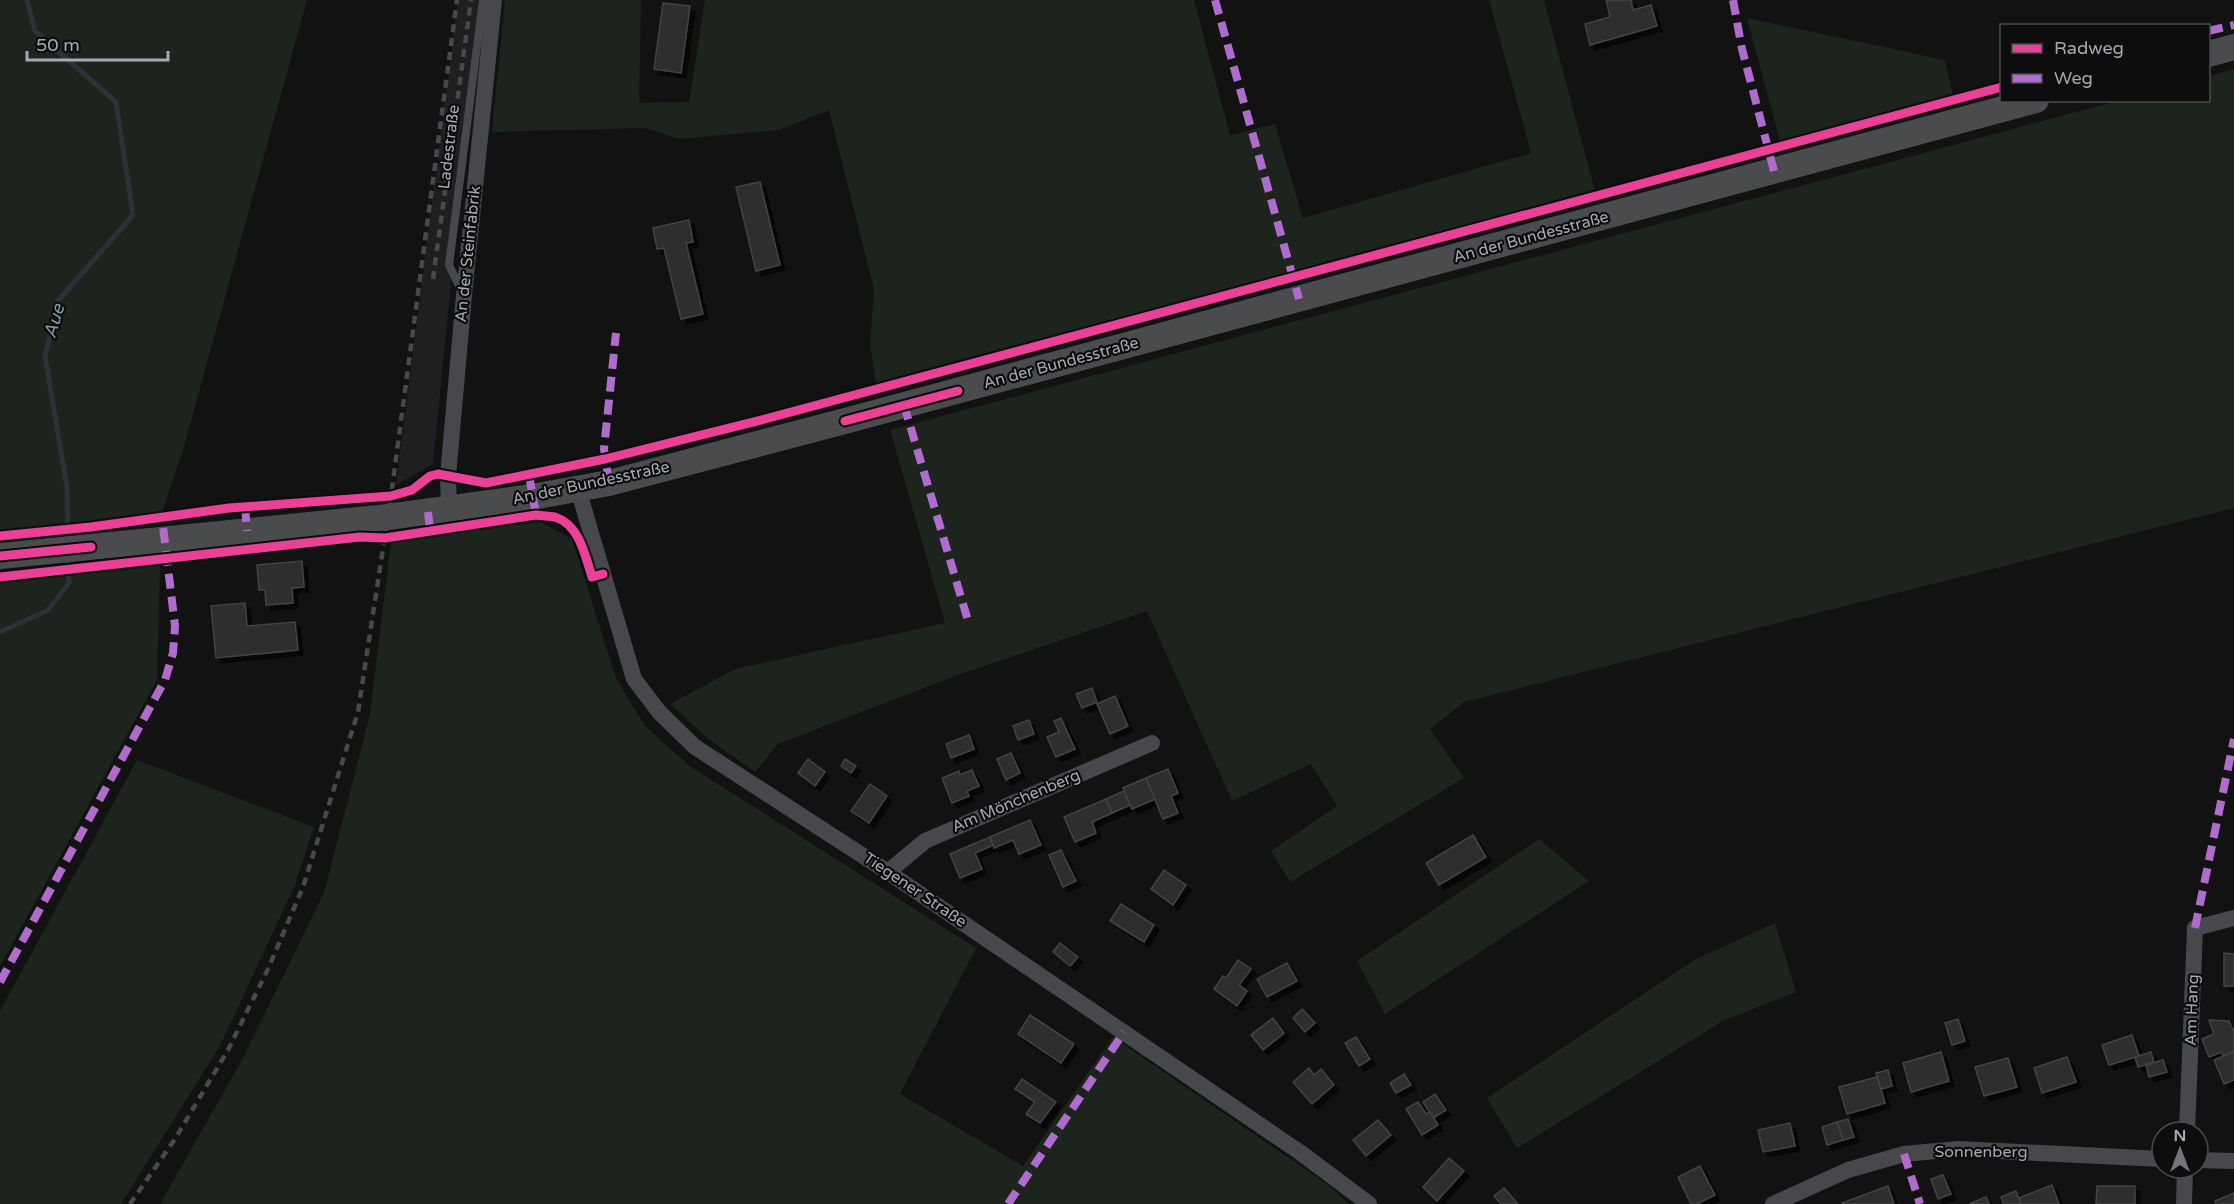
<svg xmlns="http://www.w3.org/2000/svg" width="2234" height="1204" font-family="'Varela Round',sans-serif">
<defs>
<filter id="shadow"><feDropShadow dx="5" dy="5" stdDeviation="0" flood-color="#0009"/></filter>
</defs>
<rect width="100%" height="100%" fill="#121213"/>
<polygon fill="#1f1f21" points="458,0 479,0 433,464 396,485"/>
<g fill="#1d231d">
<polygon points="0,0 307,0 183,450 158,524 0,543"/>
<polygon points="505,0 641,0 639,103 689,102 705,0 1194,0 1230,135 1275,124 1303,218 1531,153 1489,0 1544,0 1595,191 876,384 870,345 874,289 829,110 779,130 679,139 645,128 492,132"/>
<polygon points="1747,18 1945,60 1953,97 1780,141"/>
<polygon points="2234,69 2234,508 1464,702 1430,729 1464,778 1290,882 1271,851 1337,806 1311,764 1232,801 1147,611 963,673 778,744 755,772 710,740 670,704 735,669 945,623 890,430 2117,101 2208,100 2209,76"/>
<polygon points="541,522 572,539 616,678 645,726 691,767 976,948 900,1094 1023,1166 1113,1037 1328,1185 1349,1204 160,1204 242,1060 324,893 370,714 391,541"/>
<polygon points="160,566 157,680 0,966 0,583"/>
<polygon points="137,760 314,827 295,885 220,1046 121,1204 0,1204 0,1011"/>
<polygon points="1539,839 1589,881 1385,1014 1357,961"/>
<polygon points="1775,923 1796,992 1723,1021 1517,1148 1487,1098 1696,959"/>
</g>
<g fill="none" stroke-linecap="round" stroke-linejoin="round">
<g stroke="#2b3237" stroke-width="5">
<polyline points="27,0 35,31 116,102 133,215 58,301 45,356 67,488 68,542"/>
<polyline points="0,632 48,610 69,583 68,555"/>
</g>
</g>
<g fill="#2d2d2e" stroke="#424346" stroke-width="1.5" filter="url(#shadow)">
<polygon points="1606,0 1631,0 1633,10 1651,5 1657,26 1590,45 1585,24 1610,17"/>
<polygon points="663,3 690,6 681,73 654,69"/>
<polygon points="760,182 780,265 756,271 736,187"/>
<polygon points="689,220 693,242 686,243 703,314 681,319 664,248 657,249 653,228"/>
<polygon points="302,561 304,587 292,588 293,603 266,605 265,590 259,590 257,565"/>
<polygon points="245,603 247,626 295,622 298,650 216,658 211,606"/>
<polygon points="1092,688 1097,702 1082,708 1076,694"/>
<polygon points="1115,696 1128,726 1110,734 1097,704"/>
<polygon points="1061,718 1075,749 1056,757 1047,737 1059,732 1054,721"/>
<polygon points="1029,720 1034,734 1018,740 1013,726"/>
<polygon points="969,735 974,749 951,758 946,744"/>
<polygon points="1011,753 1020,773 1006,780 997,759"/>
<polygon points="808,759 825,772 815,786 798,773"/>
<polygon points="845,759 856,766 851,773 841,766"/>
<polygon points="1168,769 1178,793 1171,796 1178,813 1163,819 1146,778"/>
<polygon points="972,770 979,786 967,791 969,796 952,803 942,778 959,771 960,775"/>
<polygon points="1146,778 1155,799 1132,809 1123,788"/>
<polygon points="870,784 887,796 869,823 851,811"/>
<polygon points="1124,791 1130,805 1112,813 1106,799"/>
<polygon points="1106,799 1112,813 1092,822 1096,833 1075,842 1064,817"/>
<polygon points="1030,820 1041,845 1019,854 1013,840 994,848 990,837"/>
<polygon points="1473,835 1486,857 1439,885 1426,863"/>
<polygon points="990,837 993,845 975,853 982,869 960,878 950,854"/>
<polygon points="1061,850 1076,881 1063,887 1049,855"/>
<polygon points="1164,870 1186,885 1173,905 1151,889"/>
<polygon points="1121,904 1154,925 1144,942 1110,921"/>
<polygon points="1060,943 1078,957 1070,966 1053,952"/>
<polygon points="2224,953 2234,954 2234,986 2224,986"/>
<polygon points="1238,960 1251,969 1239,985 1247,991 1237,1006 1214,989 1223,976 1226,978"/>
<polygon points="1287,963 1297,981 1267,997 1257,979"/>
<polygon points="1302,1009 1315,1023 1305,1032 1293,1018"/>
<polygon points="1030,1015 1074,1044 1061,1063 1018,1034"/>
<polygon points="1273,1018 1284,1033 1263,1050 1251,1035"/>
<polygon points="1958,1019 1965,1041 1952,1045 1945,1023"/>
<polygon points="2209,1020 2229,1021 2234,1032 2234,1052 2223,1056 2222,1052 2209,1057 2202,1039 2214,1034"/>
<polygon points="2132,1035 2139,1056 2109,1065 2102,1045"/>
<polygon points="1356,1037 1370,1059 1359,1066 1345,1043"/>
<polygon points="1941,1052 1949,1081 1911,1092 1903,1063"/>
<polygon points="2151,1052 2154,1062 2138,1067 2135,1057"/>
<polygon points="2234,1052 2234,1080 2224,1084 2214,1060"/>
<polygon points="2067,1057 2076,1082 2042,1093 2034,1068"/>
<polygon points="2008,1058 2017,1087 1984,1096 1975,1067"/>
<polygon points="2163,1060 2167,1072 2149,1077 2146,1065"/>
<polygon points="1309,1068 1314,1075 1321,1069 1334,1085 1312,1104 1293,1082"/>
<polygon points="1888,1070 1892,1086 1881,1089 1876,1073"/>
<polygon points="1404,1074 1411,1085 1396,1093 1390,1083"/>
<polygon points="1877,1077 1885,1103 1847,1114 1839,1087"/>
<polygon points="1022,1079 1056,1102 1040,1123 1026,1114 1035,1102 1015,1089"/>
<polygon points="1435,1094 1446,1110 1433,1118 1423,1102"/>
<polygon points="1418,1102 1426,1114 1430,1112 1438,1125 1422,1135 1406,1109"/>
<polygon points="1848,1119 1854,1137 1843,1140 1837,1122"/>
<polygon points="1378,1120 1391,1135 1366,1156 1353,1140"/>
<polygon points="1837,1122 1843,1140 1827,1145 1822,1127"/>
<polygon points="1790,1123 1795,1146 1763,1152 1758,1130"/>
<polygon points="1449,1158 1464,1171 1437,1201 1423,1187"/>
<polygon points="1700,1166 1715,1195 1697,1204 1691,1204 1678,1177"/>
<polygon points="1943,1175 1951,1194 1938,1199 1931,1179"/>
<polygon points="2052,1185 2059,1204 2021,1204 2019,1198"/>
<polygon points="1888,1186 1894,1204 1842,1204 1842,1203"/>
<polygon points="2097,1186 2135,1186 2135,1204 2096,1204"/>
<polygon points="1504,1188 1518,1204 1501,1204 1494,1196"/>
<polygon points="2016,1191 2021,1204 2004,1204 2001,1197"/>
<polygon points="2234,1193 2234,1204 2216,1204 2215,1201"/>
<polygon points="1986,1197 1989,1204 1969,1204"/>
</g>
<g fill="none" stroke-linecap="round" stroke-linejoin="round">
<polyline stroke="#47484c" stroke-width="8" points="461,290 449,265 483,0"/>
<g stroke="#47484c" stroke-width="16">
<polyline points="578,489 634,679 660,713 695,747 888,872 1301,1153 1369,1204"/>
<polyline points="449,509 448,476 464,295 494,0"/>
<polyline points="888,872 925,841 1152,743"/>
<polyline points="2187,1132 2195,928 2234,918"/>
<polyline points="2198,1160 2234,1161"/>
<polyline points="1773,1204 1848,1170 1904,1154 1958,1149 2162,1159"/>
<polyline points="2184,1204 2185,1168"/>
</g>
<g stroke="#4a4b4d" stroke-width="26">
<polyline points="2208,54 2234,47"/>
<polyline points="0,556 388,517 532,497 609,483 845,421 2036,100"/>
</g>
<g stroke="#48494b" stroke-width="4.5" stroke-dasharray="8 6" stroke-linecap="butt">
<polyline points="433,279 471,0"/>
<polyline points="130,1204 175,1139 228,1050 268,969 303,887 358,712 391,496 457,0"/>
</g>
<g stroke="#b06ccc" stroke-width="8" stroke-dasharray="15 8" stroke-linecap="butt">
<polyline points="1215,0 1299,299"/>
<polyline points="1733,0 1742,49 1774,171"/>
<polyline points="2208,31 2234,25"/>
<polyline points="904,405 969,624"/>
<polyline points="529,475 536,515"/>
<polyline points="609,483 604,449 616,333"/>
<polyline points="245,507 247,531"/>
<polyline points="428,512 430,530"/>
<polyline points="2195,928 2234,739"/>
<polyline points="0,982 165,680 173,653 175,626 162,518"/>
<polyline points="1904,1154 1920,1204"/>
<polyline points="1008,1204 1124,1032"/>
</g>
<defs>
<g id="cycleway">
<polyline points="845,421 958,391"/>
<polyline points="0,536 91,527 229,508 391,496 412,490 430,476 438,474 486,483 605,459 765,419 2002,87"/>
<polyline points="0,556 91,547"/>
<path d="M0,577L360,537L385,538L536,515C542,516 549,516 555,517C580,525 585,556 592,577L603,574"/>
</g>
</defs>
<use href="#cycleway" stroke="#0d0d0e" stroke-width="13"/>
<use href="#cycleway" stroke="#ea4096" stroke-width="9"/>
</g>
<g text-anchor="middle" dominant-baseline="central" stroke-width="4.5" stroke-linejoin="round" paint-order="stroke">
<g font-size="16" fill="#a5aab2" stroke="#0d0d0e">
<text transform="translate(449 147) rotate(-83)">Ladestraße</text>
<text transform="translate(1531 237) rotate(-15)">An der Bundesstraße</text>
<text transform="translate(468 254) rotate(-84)">An der Steinfabrik</text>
<text transform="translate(1061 363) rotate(-15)">An der Bundesstraße</text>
<text transform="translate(591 483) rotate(-12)">An der Bundesstraße</text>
<text transform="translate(1016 801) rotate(-23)">Am Mönchenberg</text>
<text transform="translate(915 890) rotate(34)">Tiegener Straße</text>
<text transform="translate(2192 1010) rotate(-88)">Am Hang</text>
<text x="1981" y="1152">Sonnenberg</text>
</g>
<g font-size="18" font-style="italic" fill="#7f98aa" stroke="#0d0d0e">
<text transform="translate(54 321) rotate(-74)">Aue</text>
</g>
</g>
<rect x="2000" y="24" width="210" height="78" fill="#0d0d0e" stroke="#4a4c50" stroke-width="1.5"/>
<rect x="2012" y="44" width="30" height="9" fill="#ea4096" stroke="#4a4c50" stroke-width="1.5"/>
<text x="2054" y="54" font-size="18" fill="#a5aab2">Radweg</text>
<rect x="2012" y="74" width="30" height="9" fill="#b06ccc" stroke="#4a4c50" stroke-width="1.5"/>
<text x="2054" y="84" font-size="18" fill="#a5aab2">Weg</text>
<g transform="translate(2180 1150)"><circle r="28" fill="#0d0d0e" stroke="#4a4c50" stroke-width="1.5"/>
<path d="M0-4.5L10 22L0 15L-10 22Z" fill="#72757a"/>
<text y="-9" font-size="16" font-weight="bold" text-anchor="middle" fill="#a5aab2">N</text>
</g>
<path d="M27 51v9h141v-9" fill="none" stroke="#a5aab2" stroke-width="3"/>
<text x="36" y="51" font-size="18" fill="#a5aab2" stroke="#0d0d0e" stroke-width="4.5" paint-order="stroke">50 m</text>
</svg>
